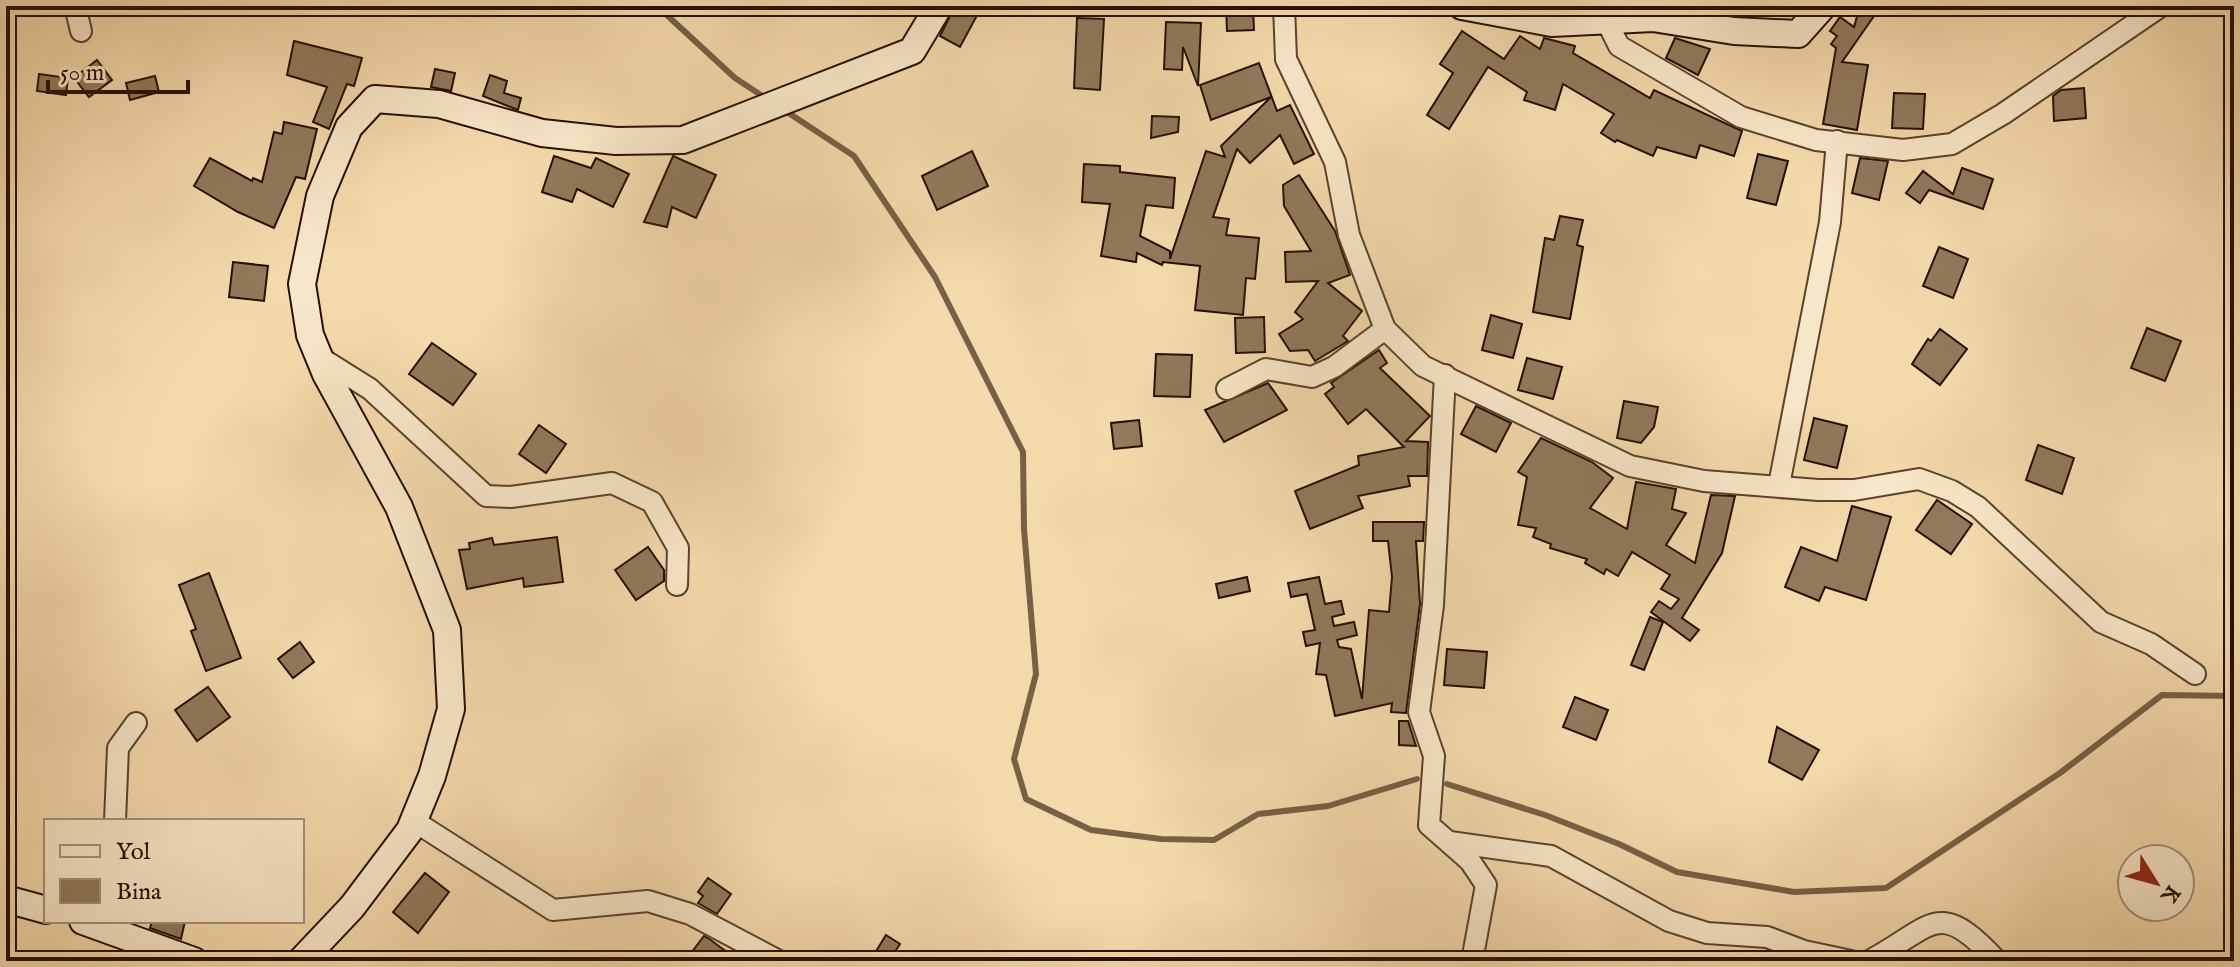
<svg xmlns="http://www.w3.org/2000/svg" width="2240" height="967" font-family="'IM FELL English',serif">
<rect width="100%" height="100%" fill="#f4d9ab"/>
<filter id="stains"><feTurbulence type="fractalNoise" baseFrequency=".0025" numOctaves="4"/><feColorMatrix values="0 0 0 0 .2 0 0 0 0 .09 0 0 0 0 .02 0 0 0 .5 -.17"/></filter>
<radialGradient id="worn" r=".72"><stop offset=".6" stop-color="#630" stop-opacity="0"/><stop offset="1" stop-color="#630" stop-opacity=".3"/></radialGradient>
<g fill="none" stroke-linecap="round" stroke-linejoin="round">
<g stroke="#776046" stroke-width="6">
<polyline points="657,6 735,78 767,99"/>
<polyline points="784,110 854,156 935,277 1023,452 1024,529 1036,674 1014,759 1026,799 1091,830 1161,839 1214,840 1258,814 1328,806 1417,779"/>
<polyline points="1447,784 1545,815 1619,844 1677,872 1794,892 1886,888 2060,773 2162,695 2234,696"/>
</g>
</g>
<g fill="#91795b" stroke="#251004" stroke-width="2">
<polygon points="982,6 960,47 940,36 955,6"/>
<polygon points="1226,6 1253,6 1254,30 1227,31"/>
<polygon points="1860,6 1881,6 1842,62 1868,65 1857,130 1823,124 1836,48 1831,44 1837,36 1830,31 1840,17 1854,27"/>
<polygon points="1077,18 1104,19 1100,90 1074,88"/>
<polygon points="1166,22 1201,23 1198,86 1183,47 1182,70 1164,69"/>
<polygon points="1462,31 1504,59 1520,36 1540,49 1544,38 1575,46 1573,53 1650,98 1654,90 1742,131 1734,156 1700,145 1696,158 1657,147 1653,156 1617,140 1615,142 1601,133 1614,114 1563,84 1555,110 1524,100 1527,92 1488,67 1449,129 1427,115 1453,73 1440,64"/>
<polygon points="1675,38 1710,49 1698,75 1666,58"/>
<polygon points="294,41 362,58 354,86 347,84 329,129 313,122 327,87 287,75"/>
<polygon points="97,60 112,80 89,97 74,78"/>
<polygon points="1259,63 1277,111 1290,105 1314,154 1294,164 1280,135 1250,163 1237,149 1213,217 1229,219 1226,235 1259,238 1255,279 1246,278 1243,315 1195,310 1200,266 1163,262 1162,265 1137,253 1136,262 1101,256 1110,204 1082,202 1084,164 1120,166 1120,172 1175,178 1173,208 1146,205 1140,236 1170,251 1170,259 1206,151 1225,157 1221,146 1271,97 1211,120 1200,85"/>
<polygon points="435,69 455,73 451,91 431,87"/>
<polygon points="39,74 68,78 66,95 37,91"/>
<polygon points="490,75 507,81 504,93 521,98 518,110 483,96"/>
<polygon points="155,76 159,92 130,100 126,83"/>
<polygon points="2084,88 2086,118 2054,121 2053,96 2061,90"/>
<polygon points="1894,93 1925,94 1923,129 1892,128"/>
<polygon points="1152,116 1179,117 1178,132 1151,138"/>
<polygon points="284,122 317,129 305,179 296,177 274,228 238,212 194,186 210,158 252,181 253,178 262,182 274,132 282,134"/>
<polygon points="972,151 988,186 937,210 922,176"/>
<polygon points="1758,154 1788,161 1776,205 1747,198"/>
<polygon points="554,156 591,168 596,158 629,174 613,207 577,189 572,202 542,192"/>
<polygon points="673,156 716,175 696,218 672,207 667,227 644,222"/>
<polygon points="1860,158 1888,161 1879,200 1852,193"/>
<polygon points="1962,168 1993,179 1983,209 1929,190 1920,203 1906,193 1923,171 1953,194"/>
<polygon points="1299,175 1335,231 1350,275 1328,283 1362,311 1343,336 1348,341 1315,361 1308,350 1290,351 1279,334 1303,319 1295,312 1318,281 1286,282 1285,252 1311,251 1284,206 1283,185"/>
<polygon points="1560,216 1583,220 1577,245 1583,247 1570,319 1533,312 1545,238 1554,240"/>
<polygon points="1939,247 1968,259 1953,298 1923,286"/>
<polygon points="233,262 268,266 264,301 229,297"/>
<polygon points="1491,315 1522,324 1513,358 1482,350"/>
<polygon points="1264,317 1265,352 1236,353 1235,318"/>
<polygon points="2147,328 2181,341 2165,381 2131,368"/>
<polygon points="1940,329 1967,349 1940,385 1912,364 1928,339 1931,341"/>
<polygon points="432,343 476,374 453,405 409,374"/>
<polygon points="1379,350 1387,363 1380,368 1430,416 1406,441 1428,442 1427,476 1408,476 1410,486 1358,496 1363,508 1310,529 1295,491 1359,465 1358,456 1404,447 1366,409 1348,424 1325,394 1334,387 1331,383"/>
<polygon points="1156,354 1192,355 1190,397 1154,396"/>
<polygon points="1527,358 1562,367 1553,399 1518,390"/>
<polygon points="1268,383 1287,410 1224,442 1205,410"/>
<polygon points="1624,401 1658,407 1654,427 1641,443 1617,438"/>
<polygon points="1476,406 1511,423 1496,452 1461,434"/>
<polygon points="1814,418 1847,426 1837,468 1804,460"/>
<polygon points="1139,420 1142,446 1114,449 1111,423"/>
<polygon points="539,425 566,444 546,473 519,454"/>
<polygon points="1541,438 1592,462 1613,478 1590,508 1627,529 1636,482 1676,489 1672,509 1686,513 1666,545 1695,563 1711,495 1735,496 1722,553 1682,618 1699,630 1690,641 1651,612 1659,601 1671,609 1679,599 1661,589 1670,575 1632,552 1618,576 1606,569 1604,574 1585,563 1587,559 1550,548 1551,544 1533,537 1536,528 1518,525 1527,477 1518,472"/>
<polygon points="2038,445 2074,458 2062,494 2026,480"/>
<polygon points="1937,500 1972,524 1951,554 1916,530"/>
<polygon points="1852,506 1891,517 1866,600 1825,587 1819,601 1785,587 1801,547 1837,561"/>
<polygon points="1373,522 1424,522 1423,541 1416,541 1420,604 1406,713 1391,712 1392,703 1335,716 1326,675 1316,674 1320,643 1306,646 1303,632 1315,630 1307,594 1291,597 1288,583 1319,577 1325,604 1341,601 1344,614 1332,617 1334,626 1354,622 1357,635 1337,640 1339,647 1351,649 1362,699 1369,610 1389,612 1392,577 1388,541 1373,541"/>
<polygon points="557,537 563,582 524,587 523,578 467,589 459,550 470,549 469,543 492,538 494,545"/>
<polygon points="648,547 664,570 664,581 636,600 615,570"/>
<polygon points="209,573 241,658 206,671 191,631 196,629 179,585"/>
<polygon points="1247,577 1250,591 1219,598 1216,584"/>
<polygon points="1650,617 1663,622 1644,670 1631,665"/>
<polygon points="300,642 314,662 293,678 278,659"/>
<polygon points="1447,649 1487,652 1484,688 1444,685"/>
<polygon points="208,687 230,717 197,741 175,710"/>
<polygon points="1575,697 1608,710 1596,740 1563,727"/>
<polygon points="1399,721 1408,721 1416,746 1399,745"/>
<polygon points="1777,727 1819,750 1802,780 1769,762"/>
<polygon points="425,873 449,892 418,933 393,912"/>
<polygon points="708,878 731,894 717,914 698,903 703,896 698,892"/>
<polygon points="152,921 185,921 181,939 150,928"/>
<polygon points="886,935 900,944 889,961 870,961"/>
<polygon points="704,936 708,938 739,961 685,961"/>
</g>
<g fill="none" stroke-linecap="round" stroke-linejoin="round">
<defs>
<g id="street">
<polyline points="75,6 81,31"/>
<polyline points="1284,6 1286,59 1335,162 1349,235 1385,329 1423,366 1630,466 1704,481 1818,490 1854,490 1919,479 1952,491 1978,507 2101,622 2151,644 2195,674"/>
<polyline points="1606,20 1619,46 1741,117 1816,140 1903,150 1952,144 2003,114 2161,6"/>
<polyline points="319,357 370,389 486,496 511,497 612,483 652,502 678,548 677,585"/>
<polyline points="1445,375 1433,605 1419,712 1434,756 1429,825 1470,861 1486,885 1472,961"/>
<polyline points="1227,389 1266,369 1312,377 1334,367 1385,329"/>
<polyline points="1779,485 1830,222 1837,141"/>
<polyline points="115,821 118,748 136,723"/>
<polyline points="414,821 553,910 648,901 690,914 779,961"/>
<polyline points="1450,842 1551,856 1669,921 1707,933 1767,937 1804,951 1851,961"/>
<path d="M1869,961C1933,927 1937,896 1997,961"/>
</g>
<g id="secondary">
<polyline points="1462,6 1552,23 1653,18 1734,31 1798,34 1823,6"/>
<polyline points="6,899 46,910"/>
<polyline points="83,921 194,961"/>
<polyline points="301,961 352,907 410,830 432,776 451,709 447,630 399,507 326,374 310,335 302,284 320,196 349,127 375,99 439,104 542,133 616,141 683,140 912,51 939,6"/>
</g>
</defs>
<use href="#street" stroke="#59422e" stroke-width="24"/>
<use href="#secondary" stroke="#251004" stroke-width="30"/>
<use href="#street" stroke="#f8e6c8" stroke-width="20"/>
<use href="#secondary" stroke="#f8e6c8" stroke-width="26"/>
</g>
<rect width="2240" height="967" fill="none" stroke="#f4d9ab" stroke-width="32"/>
<rect x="8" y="8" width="2224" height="951" fill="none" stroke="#251004" stroke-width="4"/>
<rect x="16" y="16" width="2208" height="935" fill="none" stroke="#251004" stroke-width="2"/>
<rect x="44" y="819" width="260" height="104" fill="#f8e6c8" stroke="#a4907a" stroke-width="2"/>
<rect x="60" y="845" width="40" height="12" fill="#f8e6c8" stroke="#a4907a" stroke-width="2"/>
<text x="116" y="859" font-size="24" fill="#251004">Yol</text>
<rect x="60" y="879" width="40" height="24" fill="#91795b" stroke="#a4907a" stroke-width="2"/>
<text x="116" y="899" font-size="24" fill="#251004">Bina</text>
<g transform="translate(2156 883) rotate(127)"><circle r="38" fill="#f8e6c8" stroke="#a4907a" stroke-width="2"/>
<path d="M0-6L14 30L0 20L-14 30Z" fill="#8f2418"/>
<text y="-12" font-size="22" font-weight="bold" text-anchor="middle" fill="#251004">K</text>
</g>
<path d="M48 80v12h140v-12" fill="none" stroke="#251004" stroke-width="4"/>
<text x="60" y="80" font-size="24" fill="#251004" stroke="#f8e6c8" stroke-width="6" paint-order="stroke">50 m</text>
<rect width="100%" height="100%" filter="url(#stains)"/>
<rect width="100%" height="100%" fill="url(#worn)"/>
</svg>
